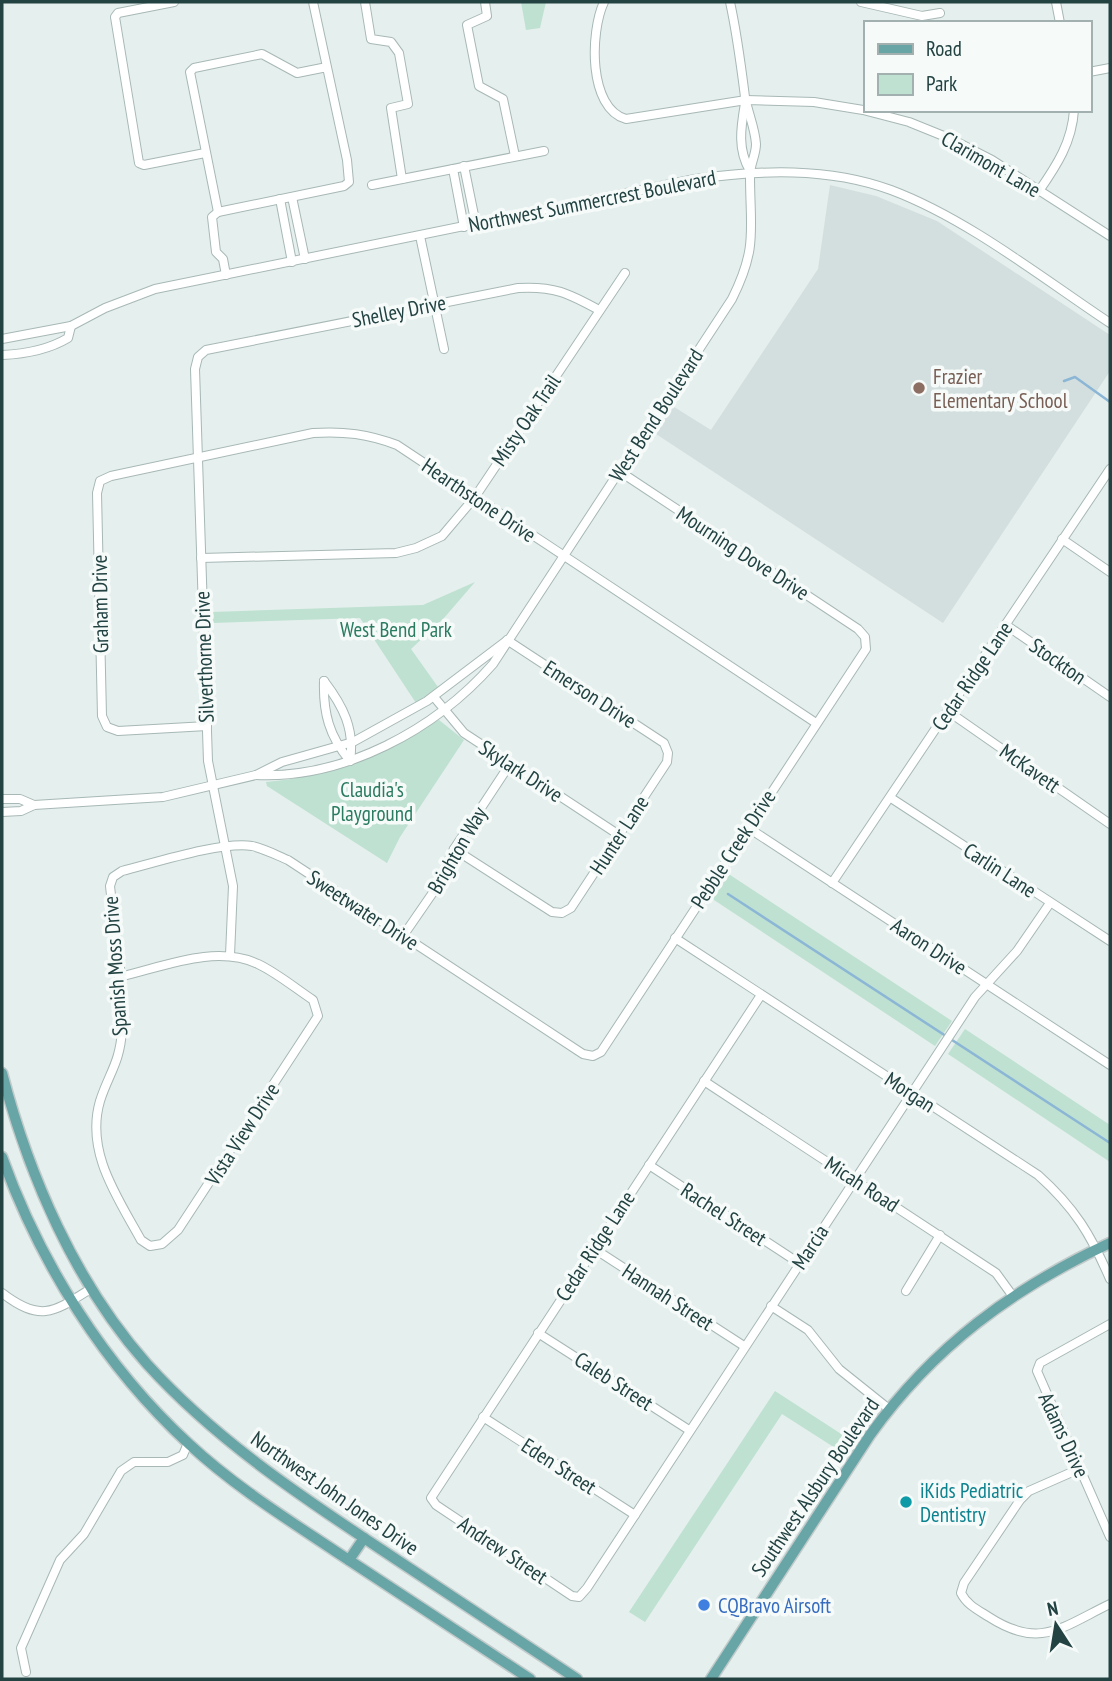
<svg xmlns="http://www.w3.org/2000/svg" width="1112" height="1681" font-family="'PT Sans Narrow',sans-serif">
<rect width="100%" height="100%" fill="#e5efed"/>
<polygon fill="#d3dfde" points="830,185 876,196 937,221 1110,335 1110,371 943,623 653,432 671,405 711,430 818,269"/>
<g fill="#bee1d1">
<polygon points="521,2 546,2 540,28 526,30"/>
<polygon points="475,582 444,618 411,649 438,687 416,703 360,618 212,623 212,612 423,605"/>
<path d="M439,720L464,740L400,837L387,863L267,786L266,782C312,778 355,766 396,744C411,737 424,727 439,720Z"/>
<polygon points="724,871 952,1021 935,1046 708,896"/>
<polygon points="965,1029 1110,1125 1110,1162 948,1054"/>
<polygon points="775,1391 852,1441 843,1453 782,1414 645,1622 629,1612"/>
</g>
<g fill="none" stroke-linecap="round" stroke-linejoin="round">
<g stroke="#8cb6d6" stroke-width="2.5">
<polyline points="1064,381 1075,377 1110,402"/>
<polyline points="728,894 1110,1143"/>
</g>
<defs>
<g id="minor">
<polyline points="174,2 118,13 115,17 139,163 144,165 205,153"/>
<polyline points="313,2 347,160 349,182 344,186 218,212 190,72 194,68 262,54 297,73 327,67"/>
<polyline points="365,2 371,39 391,42 399,53 408,104 391,108 402,179"/>
<polyline points="485,2 487,16 467,25 479,86 503,99 515,156"/>
<path d="M604,2C590,32 588,108 626,119L746,100L814,102L863,110L909,122L951,139L992,160L1110,236"/>
<polyline points="861,2 922,16 940,13"/>
<polyline points="1056,2 1060,23"/>
<polyline points="1089,72 1110,68"/>
<path d="M745,103C741,127 737,149 750,171"/>
<polyline points="464,166 476,225"/>
<polyline points="453,169 464,227"/>
<polyline points="372,185 544,151"/>
<path d="M1039,191C1057,165 1072,142 1074,110"/>
<polyline points="292,197 305,259"/>
<polyline points="280,199 292,262"/>
<polyline points="218,212 212,217 216,252 223,259 226,275"/>
<polyline points="420,236 444,349"/>
<path d="M2,339L71,326L105,308L155,289L695,179C759,170 828,167 891,190C968,219 1042,278 1110,323"/>
<path d="M2,355C25,354 48,350 68,338L71,326"/>
<polyline points="1062,539 1110,572"/>
<polyline points="201,558 396,553 416,548 442,536 475,497 625,273"/>
<polyline points="1006,625 1110,697"/>
<path d="M324,681C343,706 355,729 350,761"/>
<path d="M324,681C323,713 329,736 350,761"/>
<polyline points="434,697 464,733 619,835"/>
<polyline points="949,712 1110,824"/>
<path d="M207,726L118,731L107,727L102,716L97,493L100,481L111,476L313,433C344,431 368,434 397,445L816,723"/>
<path d="M256,775C344,779 435,730 493,664L732,299C758,247 750,230 750,175C750,164 756,155 756,144C755,128 748,113 745,97C741,65 737,34 730,2"/>
<polyline points="891,798 1110,941"/>
<polyline points="2,799 20,799 34,805"/>
<polyline points="2,812 21,811 34,805 163,797 256,775 282,762 353,742 427,701 505,642"/>
<polyline points="747,827 1110,1065"/>
<polyline points="454,849 552,912 562,913 571,908 667,762 668,753 664,743 507,640"/>
<polyline points="832,883 1110,469"/>
<polyline points="403,936 434,891 454,849 510,764"/>
<path d="M675,938L1038,1175C1075,1208 1091,1235 1110,1279"/>
<path d="M230,955L233,886L208,761L195,369L198,357L206,350L518,288C554,286 568,293 599,310"/>
<path d="M119,977C163,967 215,944 258,964C277,973 295,988 313,1000L318,1016L178,1230L162,1244L150,1246L141,1240C118,1198 85,1152 100,1101C109,1073 120,1063 122,1030C125,983 115,933 110,886L113,877L122,871C154,863 222,841 252,846C265,849 276,855 288,860L583,1054L593,1056L601,1052L866,649L865,637L858,629L619,471"/>
<polyline points="761,995 431,1498 436,1505 572,1596 579,1597 587,1588 975,997 1017,951 1050,903"/>
<polyline points="704,1081 996,1273 1012,1295"/>
<polyline points="649,1165 799,1263"/>
<polyline points="593,1248 744,1346"/>
<polyline points="906,1291 940,1235"/>
<path d="M2,1293C41,1323 54,1312 92,1288"/>
<polyline points="771,1306 808,1330 839,1369 889,1409"/>
<polyline points="1110,1324 1040,1363 1037,1371 1110,1537"/>
<polyline points="538,1333 689,1430"/>
<polyline points="483,1417 635,1515"/>
<path d="M1079,1469L1029,1491L1020,1500L964,1583L961,1593C967,1605 978,1610 989,1617C1040,1650 1062,1627 1110,1604"/>
<polyline points="26,1672 21,1648 60,1560 84,1534 121,1471 134,1462 168,1462 183,1455 188,1443"/>
</g>
<g id="major">
<path d="M2,1073C29,1176 75,1283 147,1364C214,1438 296,1493 379,1548C445,1591 511,1635 577,1679"/>
<path d="M2,1157C40,1263 105,1367 189,1444C233,1485 284,1517 335,1551C400,1594 465,1636 530,1679"/>
<polyline points="349,1560 364,1538"/>
<path d="M711,1679L870,1435C933,1347 1013,1288 1110,1243"/>
</g>
</defs>
<use href="#minor" stroke="#a7b8b6" stroke-width="10"/>
<use href="#major" stroke="#c1caca" stroke-width="13"/>
<use href="#minor" stroke="#fff" stroke-width="8"/>
<use href="#major" stroke="#68a5a6" stroke-width="10"/>
</g>
<circle fill="#8d6e63" stroke="#f6fbfa" stroke-width="2.5" cx="919" cy="388" r="7"/>
<circle fill="#0f9aa8" stroke="#f6fbfa" stroke-width="2.5" cx="906" cy="1502" r="7"/>
<circle fill="#3f7fe0" stroke="#f6fbfa" stroke-width="2.5" cx="704" cy="1605" r="7"/>
<g text-anchor="middle" dominant-baseline="central" stroke-width="7" stroke-linejoin="round" paint-order="stroke">
<g font-size="21" fill="#234242" stroke="#f6fbfa">
<text transform="translate(991 164) rotate(30)">Clarimont Lane</text>
<text transform="translate(592 201) rotate(-11)">Northwest Summercrest Boulevard</text>
<text transform="translate(399 311) rotate(-11)">Shelley Drive</text>
<text transform="translate(656 415) rotate(-57)">West Bend Boulevard</text>
<text transform="translate(526 420) rotate(-56)">Misty Oak Trail</text>
<text transform="translate(479 500) rotate(34)">Hearthstone Drive</text>
<text transform="translate(743 553) rotate(33)">Mourning Dove Drive</text>
<text transform="translate(100 604) rotate(-91)">Graham Drive</text>
<text transform="translate(204 657) rotate(-92)">Silverthorne Drive</text>
<text transform="translate(1058 661) rotate(35)">Stockton</text>
<text transform="translate(972 676) rotate(-56)">Cedar Ridge Lane</text>
<text transform="translate(590 694) rotate(33)">Emerson Drive</text>
<text transform="translate(1030 768) rotate(35)">McKavett</text>
<text transform="translate(521 771) rotate(33)">Skylark Drive</text>
<text transform="translate(619 835) rotate(-57)">Hunter Lane</text>
<text transform="translate(733 849) rotate(-57)">Pebble Creek Drive</text>
<text transform="translate(457 850) rotate(-60)">Brighton Way</text>
<text transform="translate(1000 870) rotate(33)">Carlin Lane</text>
<text transform="translate(363 910) rotate(33)">Sweetwater Drive</text>
<text transform="translate(929 946) rotate(33)">Aaron Drive</text>
<text transform="translate(115 966) rotate(-94)">Spanish Moss Drive</text>
<text transform="translate(910 1092) rotate(33)">Morgan</text>
<text transform="translate(242 1134) rotate(-57)">Vista View Drive</text>
<text transform="translate(862 1184) rotate(33)">Micah Road</text>
<text transform="translate(724 1214) rotate(33)">Rachel Street</text>
<text transform="translate(595 1246) rotate(-57)">Cedar Ridge Lane</text>
<text transform="translate(810 1247) rotate(-57)">Marcia</text>
<text transform="translate(668 1297) rotate(33)">Hannah Street</text>
<text transform="translate(614 1381) rotate(33)">Caleb Street</text>
<text transform="translate(1064 1435) rotate(65)">Adams Drive</text>
<text transform="translate(559 1466) rotate(33)">Eden Street</text>
<text transform="translate(815 1487) rotate(-56)">Southwest Alsbury Boulevard</text>
<text transform="translate(335 1493) rotate(35)">Northwest John Jones Drive</text>
<text transform="translate(503 1550) rotate(34)">Andrew Street</text>
</g>
<g font-size="21" fill="#785e54" stroke="#f6fbfa" text-anchor="start">
<text x="933" y="376">Frazier<tspan x="933" dy="24">Elementary School</tspan></text>
</g>
<g font-size="21" fill="#2b7b60" stroke="#f6fbfa">
<text x="396" y="629">West Bend Park</text>
<text x="372" y="789">Claudia's<tspan x="372" dy="24">Playground</tspan></text>
</g>
<g font-size="21" fill="#0d838f" stroke="#f6fbfa" text-anchor="start">
<text x="920" y="1490">iKids Pediatric<tspan x="920" dy="24">Dentistry</tspan></text>
</g>
<g font-size="21" fill="#366cbe" stroke="#f6fbfa" text-anchor="start">
<text x="718" y="1605">CQBravo Airsoft</text>
</g>
</g>
<rect width="1112" height="1681" fill="none" stroke="#234242" stroke-width="7"/>
<rect x="864" y="21" width="228" height="91" fill="#f6fbfa" stroke="#a2b1b0" stroke-width="2"/>
<rect x="878" y="44" width="35" height="10" fill="#68a5a6" stroke="#a2b1b0" stroke-width="2"/>
<text x="926" y="56" font-size="21" fill="#234242">Road</text>
<rect x="878" y="74" width="35" height="21" fill="#bee1d1" stroke="#a2b1b0" stroke-width="2"/>
<text x="926" y="91" font-size="21" fill="#234242">Park</text>
<g transform="translate(1056 1625) rotate(348)" stroke="#f6fbfa" stroke-width="5" paint-order="stroke">
<path d="M0-5L12 26L0 18L-12 26Z" fill="#234242"/>
<text y="-10" font-size="19" font-weight="bold" text-anchor="middle" fill="#234242">N</text>
</g>
</svg>
